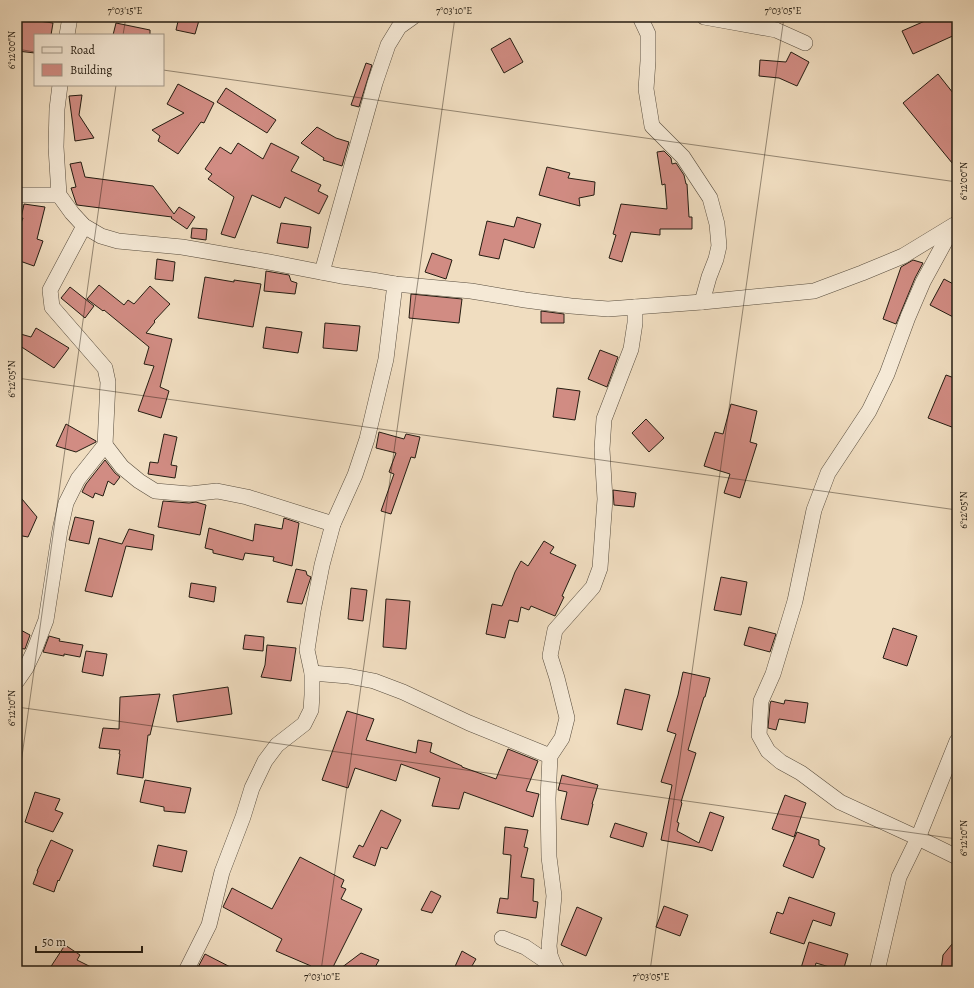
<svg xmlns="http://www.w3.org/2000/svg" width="974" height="988" font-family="Alegreya,serif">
<rect width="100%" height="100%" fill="#f0ddc0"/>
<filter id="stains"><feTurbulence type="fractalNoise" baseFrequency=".005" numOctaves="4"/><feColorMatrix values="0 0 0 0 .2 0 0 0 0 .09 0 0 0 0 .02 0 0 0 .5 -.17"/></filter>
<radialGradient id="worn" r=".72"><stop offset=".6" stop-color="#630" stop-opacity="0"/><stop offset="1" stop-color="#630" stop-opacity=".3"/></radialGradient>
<g fill="#d18c83" stroke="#251d12">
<polygon points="179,17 200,17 195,34 176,30"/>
<polygon points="934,17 957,17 957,34 913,54 902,31"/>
<polygon points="17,18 53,23 51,35 35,35 35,53 17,51"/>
<polygon points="116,23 150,30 150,35 113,35"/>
<polygon points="510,38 523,62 504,73 491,49"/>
<polygon points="791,52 809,62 797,86 779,78 759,76 760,60 786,62"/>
<polygon points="366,63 372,65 359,107 351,105"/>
<polygon points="938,74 957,98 957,169 903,103"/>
<polygon points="178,84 214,103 204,123 201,122 178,154 158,141 160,136 152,130 184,113 167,104"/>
<polygon points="226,88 276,120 267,133 217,102"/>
<polygon points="82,95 79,115 94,138 75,141 69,96"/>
<polygon points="317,127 336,138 349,142 342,166 323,160 324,158 301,143"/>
<polygon points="238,143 263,159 271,143 299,157 291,171 321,185 318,191 328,196 319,214 285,197 280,208 252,195 235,238 221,234 234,197 208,179 212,174 205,169 220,147 231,154"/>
<polygon points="664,151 671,158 672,164 676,163 684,175 686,184 687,184 689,217 692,217 692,229 660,229 660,235 631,232 622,262 609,258 616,235 613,234 621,204 667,209 665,184 662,185 657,152"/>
<polygon points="81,162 85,177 153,186 174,214 179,207 195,217 187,229 171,218 172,217 77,205 76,203 71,188 76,187 70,164"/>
<polygon points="547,167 570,173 568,178 595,182 594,195 579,198 580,206 539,195"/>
<polygon points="24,204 45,207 37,239 43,241 34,266 17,260 17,233 23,218 21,218"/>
<polygon points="517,217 541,224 534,248 504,239 499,259 479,255 487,221 514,227"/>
<polygon points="281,223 311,227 308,248 277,243"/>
<polygon points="192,228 207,229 206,240 191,238"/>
<polygon points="432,253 452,260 446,279 425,272"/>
<polygon points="157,259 175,262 173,281 155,279"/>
<polygon points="913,260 923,263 915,278 896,324 883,319 901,267"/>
<polygon points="266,271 289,275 291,281 297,283 295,294 264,291"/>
<polygon points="205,277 234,282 234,280 261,284 253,327 198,318"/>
<polygon points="944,279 957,286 957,319 930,305"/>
<polygon points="99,285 124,305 128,300 134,304 150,286 170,304 154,321 155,322 146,333 172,339 160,387 169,391 161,418 138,411 154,366 144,364 149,347 104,310 103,311 87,299"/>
<polygon points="70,287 94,306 85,318 61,298"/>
<polygon points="411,294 462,299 459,323 409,318"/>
<polygon points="541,311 564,314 564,323 541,323"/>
<polygon points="325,323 360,326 357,351 323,348"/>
<polygon points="266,327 302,332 298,353 263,348"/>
<polygon points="36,328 69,348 54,368 17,344 17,333 31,337"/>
<polygon points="600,350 618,357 607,387 588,379"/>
<polygon points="946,375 957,379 957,429 928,418"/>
<polygon points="557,388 580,391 575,420 553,417"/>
<polygon points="731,404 757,411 750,442 757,444 740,498 724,493 730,474 704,466 715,432 723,434"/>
<polygon points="646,419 664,438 649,452 632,433"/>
<polygon points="66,424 96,441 96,442 76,452 56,446"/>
<polygon points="379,432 404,439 406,434 420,437 415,458 411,457 391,514 381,511 394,474 389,472 396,453 376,448"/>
<polygon points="164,434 177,437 171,465 177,466 175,478 148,474 150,462 158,463"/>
<polygon points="105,460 115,473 120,477 114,485 108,481 103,496 95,493 93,498 82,492 86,484"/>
<polygon points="613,490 636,493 634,507 614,505"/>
<polygon points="17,493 37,517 28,537 17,535"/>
<polygon points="163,501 189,503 196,502 206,505 200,535 158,527"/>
<polygon points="75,517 94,521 89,544 69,540"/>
<polygon points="284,518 299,523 292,566 273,561 274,557 245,553 243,560 213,553 213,550 205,548 209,528 253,541 255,524 282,529"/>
<polygon points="129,529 154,535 152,550 126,546 112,597 85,591 99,538 122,544"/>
<polygon points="544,541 554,547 550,553 576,565 562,596 564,597 555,616 531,606 529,610 521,607 518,622 509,620 505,638 486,634 492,604 502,606 515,572 521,561 528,566"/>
<polygon points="296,569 306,571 307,575 311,577 302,604 287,602"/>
<polygon points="721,577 747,582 741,615 714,610"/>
<polygon points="191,583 216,587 214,602 189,597"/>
<polygon points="351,588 367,590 363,621 348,619"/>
<polygon points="386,599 410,601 406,649 383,647"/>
<polygon points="749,627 776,634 770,652 744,645"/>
<polygon points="17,628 30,635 25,649 17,648"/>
<polygon points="893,628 917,636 907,666 883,658"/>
<polygon points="245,635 264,637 263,651 243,649"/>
<polygon points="49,636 60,639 59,641 83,645 80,657 64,654 64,656 43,652"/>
<polygon points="267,645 296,648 291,681 261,677 265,665"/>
<polygon points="86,651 107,654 103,676 82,672"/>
<polygon points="683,672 710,678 705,697 704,697 688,750 696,753 681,802 682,803 677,822 679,823 677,831 699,843 710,812 724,817 712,851 704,848 661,840 672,785 661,782 676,734 667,731 678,695"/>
<polygon points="228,687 232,714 177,722 173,695"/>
<polygon points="625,689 650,695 642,730 617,724"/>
<polygon points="160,694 150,735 148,735 143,778 117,774 120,754 119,754 120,750 99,748 103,728 119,729 120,697"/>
<polygon points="785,700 808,703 805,723 779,719 776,730 768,728 770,704 771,701 784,704"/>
<polygon points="347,711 374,719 366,740 416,753 418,740 432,743 430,752 462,766 462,767 496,779 508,749 538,761 526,791 539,794 533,817 464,792 459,809 432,806 440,778 401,764 396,781 355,768 348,788 322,780"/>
<polygon points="562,775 598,785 592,804 593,804 588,825 561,819 567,792 558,790"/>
<polygon points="145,780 191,788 185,813 164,811 164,807 140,802"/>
<polygon points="35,792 60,799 55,810 63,813 53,832 25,822"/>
<polygon points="785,795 806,803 794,837 772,829"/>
<polygon points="381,810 401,820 387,849 381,847 375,866 353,857 359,845 363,847"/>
<polygon points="615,823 647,833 643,847 610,837"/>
<polygon points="505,827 528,830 524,847 528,848 521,877 534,879 533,901 538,902 536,918 497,913 500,898 508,899 511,855 503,854"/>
<polygon points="797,832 819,840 819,845 825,848 813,878 783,866"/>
<polygon points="51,840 73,850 59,881 58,880 54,892 33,884 38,871 37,871"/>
<polygon points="158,845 187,851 182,872 153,866"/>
<polygon points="300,857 344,880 341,887 346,889 341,899 362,909 331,971 309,971 311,966 276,951 282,939 223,907 232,888 272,909"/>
<polygon points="431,891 441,896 432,913 421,910"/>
<polygon points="789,897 835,913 831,926 813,920 804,944 770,933 777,912 783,914"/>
<polygon points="664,906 688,915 680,936 656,927"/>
<polygon points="577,907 602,918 586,956 561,945"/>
<polygon points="957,938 957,971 941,971 943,955"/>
<polygon points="809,942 848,954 843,971 816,963 814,971 810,971 801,968"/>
<polygon points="65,945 80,955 77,960 99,971 48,971"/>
<polygon points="462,951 476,959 469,971 453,971"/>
<polygon points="361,953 379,960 373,971 337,971"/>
<polygon points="205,954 238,971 196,971"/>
</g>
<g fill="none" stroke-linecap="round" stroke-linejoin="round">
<defs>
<g id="minor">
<polyline points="640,17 648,34 648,61 646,89 652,126 683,157 710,198 717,224 719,246 716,259 709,277 702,302"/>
<polyline points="704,17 776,30 805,43"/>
<polyline points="67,35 70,17"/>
<polyline points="60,85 57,109 56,147 59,195 72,213 84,226 101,236 118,241 182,247 269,262 341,276 372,280 395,284 471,291 525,300 571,306 608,309 702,302 814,291 862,273 903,256 954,225"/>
<polyline points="17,195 59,195"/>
<polyline points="953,227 923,282 908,317 887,374 869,411 828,473 814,510 795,601 773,674 761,701 759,735 768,751 781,762 801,773 840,802 918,838 957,857"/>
<polyline points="322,272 375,83 388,45 399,27 413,17"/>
<polyline points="105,445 122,467 139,481 155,491 190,494 217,491 247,497 333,524"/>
<polyline points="312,673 348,676 374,681 403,692 469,723 550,756"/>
<polyline points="17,681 26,668 34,651 46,620 60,530 66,503 78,479 105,445 108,382 105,368 52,307 50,290 84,226"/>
<polyline points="502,938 525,947 556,968"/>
<polyline points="186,971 209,925 222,872 243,817 252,788 265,761 277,745 304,724 311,710 312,695 312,673 307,650 313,611 322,565 333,524 355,475 367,439 386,359 395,284"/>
<polyline points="555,971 555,968 550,955 549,946 554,896 549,857 548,799 550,756 562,738 567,718 557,678 550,656 555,630 593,587 600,568 605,499 602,449 604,419 631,349 635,323 635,307"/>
<polyline points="877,971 899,877 918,838 957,741"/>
</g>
</defs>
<use href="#minor" stroke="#584d3e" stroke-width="16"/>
<use href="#minor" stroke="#f5e9d6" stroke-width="15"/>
</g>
<path fill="none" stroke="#251d12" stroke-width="1" stroke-opacity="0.45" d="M123,35L126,17M17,49L35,52M163,70L957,182M17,378L957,510M17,707L957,839M17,792L116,85M321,971L455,17M650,971L784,17"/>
<rect width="974" height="988" fill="none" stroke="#f0ddc0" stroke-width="44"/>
<rect x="34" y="34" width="130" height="52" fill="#f5e9d6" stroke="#a29788"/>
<rect x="42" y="47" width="20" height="6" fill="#f5e9d6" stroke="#a29788"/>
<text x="70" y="54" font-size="12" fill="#251d12">Road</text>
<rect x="42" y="64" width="20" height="12" fill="#d18c83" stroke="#a29788"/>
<text x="70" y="74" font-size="12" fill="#251d12">Building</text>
<path d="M36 946v6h106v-6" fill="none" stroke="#251d12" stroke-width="2"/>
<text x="42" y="946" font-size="12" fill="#251d12" stroke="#f5e9d6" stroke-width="3" paint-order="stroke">50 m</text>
<rect x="22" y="22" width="930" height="944" fill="none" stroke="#251d12" stroke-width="1.5"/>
<g font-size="10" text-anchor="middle" fill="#251d12">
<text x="125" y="14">7°03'15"E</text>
<text x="454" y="14">7°03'10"E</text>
<text x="783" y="14">7°03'05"E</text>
<text transform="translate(11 50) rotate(-90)" y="4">6°12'00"N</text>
<text transform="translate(963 181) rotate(-90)" y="4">6°12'00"N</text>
<text transform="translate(11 379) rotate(-90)" y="4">6°12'05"N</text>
<text transform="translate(963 510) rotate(-90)" y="4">6°12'05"N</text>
<text transform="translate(11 708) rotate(-90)" y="4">6°12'10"N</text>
<text transform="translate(963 838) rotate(-90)" y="4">6°12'10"N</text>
<text x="322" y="980">7°03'10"E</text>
<text x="651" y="980">7°03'05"E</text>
</g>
<rect width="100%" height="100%" filter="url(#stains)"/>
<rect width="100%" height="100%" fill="url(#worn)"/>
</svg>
